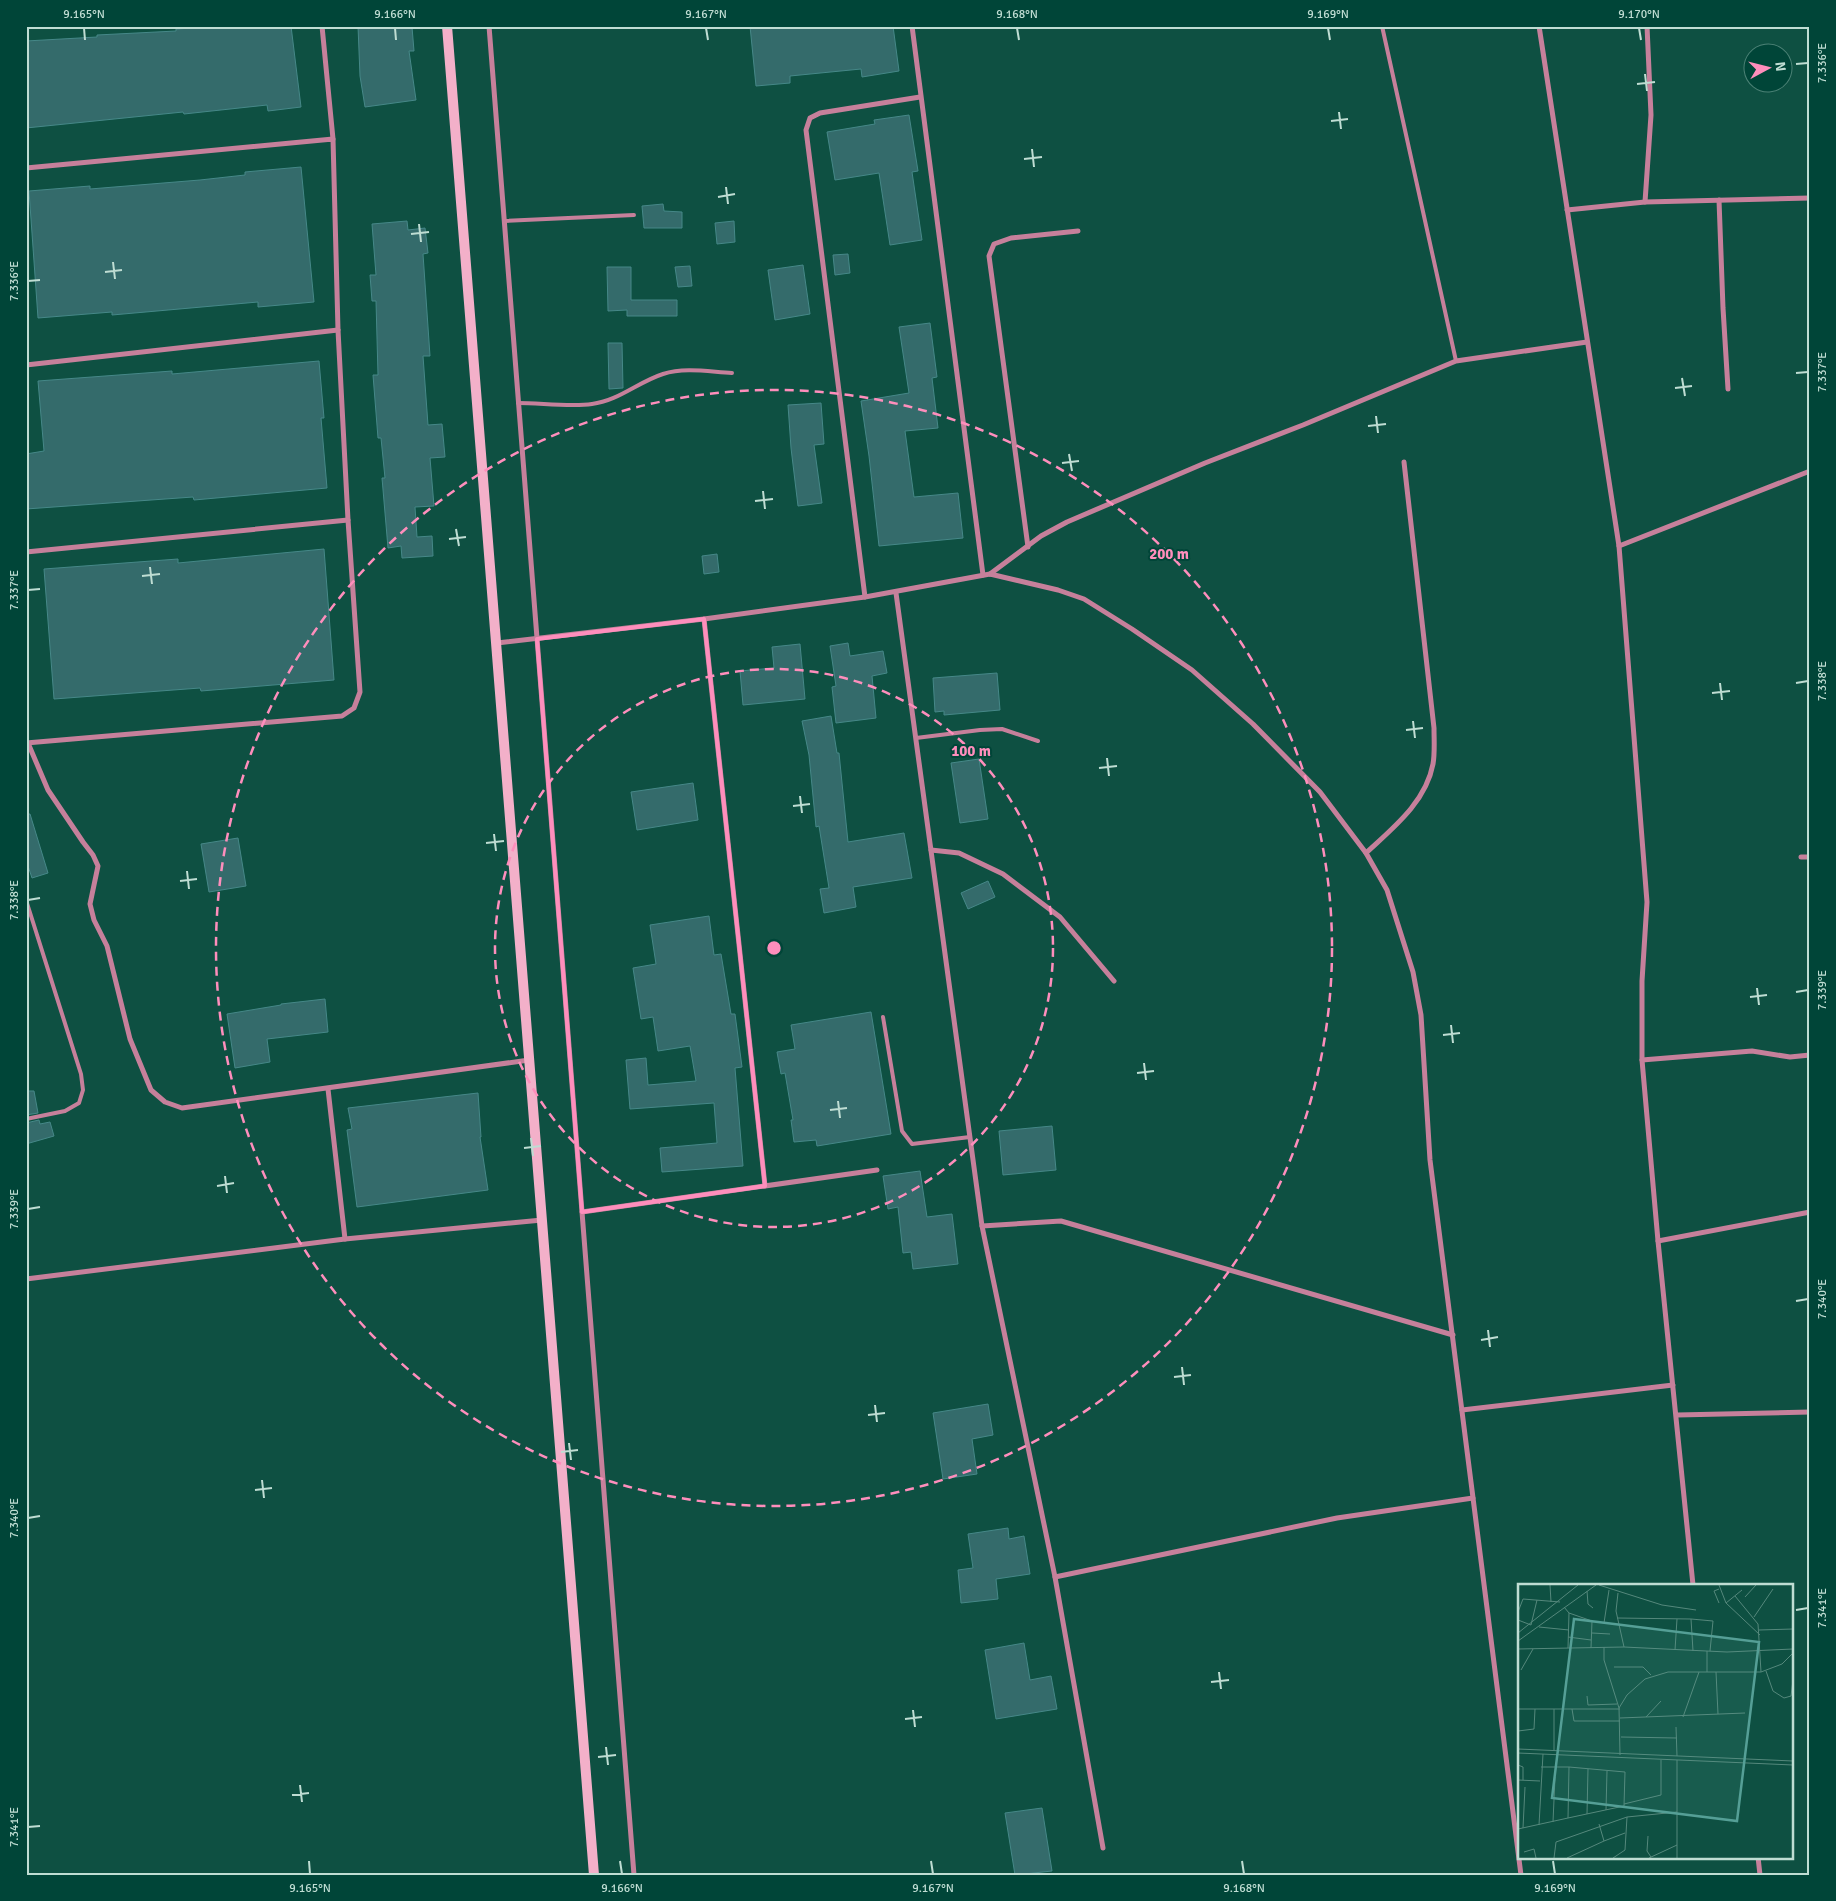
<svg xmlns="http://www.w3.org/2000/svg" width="1836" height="1901" font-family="Signika,sans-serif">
<rect width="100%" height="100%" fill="#0e5042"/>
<g fill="#346b6b" stroke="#468888">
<polygon points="226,26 291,26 301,107 268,111 267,105 184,114 183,112 26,128 26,41 97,37 97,35 176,31 176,29"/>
<polygon points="358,26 412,27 414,51 409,51 416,100 365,107 360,76"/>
<polygon points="750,26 893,26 899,71 862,77 861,69 790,76 790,83 756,86"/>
<polygon points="909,115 918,171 912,172 922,240 890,245 879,173 835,180 827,132 875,124 874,120"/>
<polygon points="301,167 314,302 258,307 258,302 112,315 112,312 38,318 29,191 90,186 90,189 200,180 245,175 245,172"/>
<polygon points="663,204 664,211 682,212 682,228 644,228 642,206"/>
<polygon points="407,221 408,230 425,228 428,253 423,254 430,356 423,356 428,425 442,424 445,457 430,458 434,506 415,507 417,537 432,536 433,556 402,558 401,546 388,548 382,478 385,478 381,438 378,438 373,375 378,375 376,301 372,301 370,275 376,275 372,224"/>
<polygon points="734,221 735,242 717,244 715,223"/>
<polygon points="848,254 850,273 835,275 833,255"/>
<polygon points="803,265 810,314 775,320 768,270"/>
<polygon points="690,266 692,286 678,287 675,267"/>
<polygon points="607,267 631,267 631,300 677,300 677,316 627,316 627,310 608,311"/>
<polygon points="930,323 937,377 932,378 938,428 905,431 914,497 958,493 963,538 879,546 869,456 861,401 909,393 899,327"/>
<polygon points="608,343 622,343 623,388 609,389"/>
<polygon points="319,361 324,418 321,418 327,488 194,500 193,497 26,509 26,454 44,451 38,381 172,371 172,374"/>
<polygon points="821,403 824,444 814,445 822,503 798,506 791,448 788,405"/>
<polygon points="324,549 334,680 201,691 200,688 54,699 44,569 178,559 178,563"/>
<polygon points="717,554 719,572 704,574 702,556"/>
<polygon points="848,643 850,656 883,651 887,673 872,676 876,718 836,723 832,687 836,686 830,646"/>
<polygon points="800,644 805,699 743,705 740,671 774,668 772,647"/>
<polygon points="997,673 1000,710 944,715 944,711 935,712 933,678"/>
<polygon points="831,716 837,753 839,753 848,842 904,833 912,878 853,887 856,907 824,913 820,889 829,888 819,826 816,827 809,755 802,721"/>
<polygon points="979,759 988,819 960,823 951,763"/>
<polygon points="693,783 698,820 637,830 631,792"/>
<polygon points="26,814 30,814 48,873 32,878 26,860"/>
<polygon points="238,838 246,886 209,892 201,844"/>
<polygon points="988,881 995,897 968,909 961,893"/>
<polygon points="709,916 714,955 721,954 731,1014 735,1014 742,1067 735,1068 743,1166 662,1172 660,1148 717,1143 714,1103 630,1109 626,1060 646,1058 648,1085 696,1081 690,1046 658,1051 653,1017 641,1019 633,968 656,964 650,925"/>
<polygon points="325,999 328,1032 267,1039 270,1062 235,1068 227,1014 281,1005 281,1004"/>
<polygon points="871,1012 891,1134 817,1146 816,1140 794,1142 791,1120 793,1120 785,1073 781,1074 777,1052 795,1049 791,1025"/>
<polygon points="26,1091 34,1091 38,1113 26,1115"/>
<polygon points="478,1093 481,1137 480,1137 488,1190 357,1207 347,1130 352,1129 348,1108"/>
<polygon points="39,1120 40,1124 50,1122 54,1136 26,1144 26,1123"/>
<polygon points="1052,1126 1056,1170 1003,1175 999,1131"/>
<polygon points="920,1171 927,1217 952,1214 958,1264 913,1269 911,1252 903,1253 898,1207 888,1209 883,1176"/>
<polygon points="988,1404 993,1435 972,1439 977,1474 943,1479 933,1413"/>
<polygon points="1008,1528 1009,1539 1024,1536 1030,1574 996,1579 998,1599 961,1603 958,1570 973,1568 968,1534"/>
<polygon points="1024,1643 1030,1680 1051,1676 1057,1709 996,1719 985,1650"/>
<polygon points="1042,1808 1052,1871 1015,1875 1005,1813"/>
</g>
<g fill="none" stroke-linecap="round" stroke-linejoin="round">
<g stroke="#c6809b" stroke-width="4">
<polyline points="1382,26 1456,361"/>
<polyline points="504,221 634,215"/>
<path d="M518,403C540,403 571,407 592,404C618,401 638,382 663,374C685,367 710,372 732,373"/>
<polyline points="916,738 980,730 1002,729 1038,741"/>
<polyline points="26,900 81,1074 83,1090 79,1103 65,1111 26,1119"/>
<polyline points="883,1017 902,1131 912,1144 970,1137"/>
</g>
<g stroke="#c6809b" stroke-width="5">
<polyline points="322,26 333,139"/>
<polyline points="489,26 634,1875"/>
<polyline points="912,26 983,575"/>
<polyline points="1539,26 1619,546 1647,902 1642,981 1642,1060 1658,1241 1693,1585"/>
<polyline points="26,168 333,139 338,330 348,520 360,692 354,708 342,716 26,743"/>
<polyline points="1719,200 1723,308 1728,389"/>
<polyline points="1645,202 1651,115 1647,26"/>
<polyline points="1567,210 1645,202 1810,198"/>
<polyline points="26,365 338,330"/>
<polyline points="1619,546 1810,471"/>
<polyline points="1028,547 989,256 994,244 1011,238 1078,231"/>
<polyline points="26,552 348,520"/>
<polyline points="990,574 1041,536 1067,522 1205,463 1303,425 1456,361 1587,342"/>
<polyline points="896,593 982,1226 1055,1577 1103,1848"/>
<polyline points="865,597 806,130 810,118 820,113 920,97"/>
<polyline points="704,619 765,1186"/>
<polyline points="497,643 704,619 865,597 990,574 1058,590 1084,599 1132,629 1192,670 1253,724 1320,792 1366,853 1387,890 1413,972 1421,1015 1430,1160 1521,1875"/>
<polyline points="28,743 48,790 83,842 93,855 98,866 90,904 94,920 107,946 130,1039 151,1090 165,1102 182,1108 529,1060"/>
<polyline points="931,850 959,853 1003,874 1060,917 1114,981"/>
<path d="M1366,853C1393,828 1426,802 1433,764C1435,753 1434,740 1434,728L1404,462"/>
<polyline points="1801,857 1810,857"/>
<polyline points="1642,1060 1752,1051 1790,1057 1810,1055"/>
<polyline points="328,1089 345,1239"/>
<polyline points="582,1212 877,1170"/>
<polyline points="982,1226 1061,1221 1453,1335"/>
<polyline points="1658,1241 1810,1212"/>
<polyline points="26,1279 345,1239 542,1220"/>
<polyline points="1462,1410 1673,1385"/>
<polyline points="1677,1415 1810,1412"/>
<polyline points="1055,1577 1337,1518 1473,1498"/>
<polyline points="1758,1857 1760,1875"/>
</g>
<polyline stroke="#f3b0c9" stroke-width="10" points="447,26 594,1875"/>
</g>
<path fill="none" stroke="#fe8ebc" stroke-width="4" stroke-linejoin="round" d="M704,619L765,1186L582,1212L537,639Z"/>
<path fill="none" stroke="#bfddd3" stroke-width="2" d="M84,28L85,40M395,28L396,40M706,28L708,40M1017,28L1019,40M1328,28L1330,40M1639,28L1641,40M1796,64L1808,63M1645,74L1647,91M1637,84L1655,82M1339,112L1341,129M1331,121L1348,119M1032,149L1034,167M1024,159L1042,157M726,187L728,204M718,197L735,194M419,224L421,242M411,234L429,232M113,262L115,279M105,272L122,270M28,281L40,280M1796,373L1808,372M1682,378L1685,396M1675,388L1692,386M1376,416L1378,433M1368,426L1386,424M1069,454L1072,471M1062,463L1079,461M763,491L765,509M755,501L773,499M456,529L459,546M449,539L466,537M150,567L152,584M142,576L160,574M28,590L40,589M1720,683L1722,700M1796,683L1808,681M1712,693L1730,691M1413,721L1415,738M1406,730L1423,728M1107,758L1109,776M1099,768L1117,766M800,796L802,813M793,806L810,804M494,834L496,851M486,843L504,841M187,871L189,889M180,881L197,879M28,900L40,898M1757,988L1759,1005M1796,992L1808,990M1750,997L1767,995M1451,1025L1453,1043M1443,1035L1460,1033M1144,1063L1146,1080M1137,1073L1154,1071M838,1101L840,1118M830,1110L847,1108M531,1138L533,1156M524,1148L541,1146M225,1176L227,1193M217,1186L234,1183M28,1209L40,1207M1796,1301L1808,1299M1488,1330L1490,1347M1481,1340L1498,1337M1182,1367L1184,1385M1174,1377L1191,1375M875,1405L877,1422M868,1415L885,1413M569,1443L571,1460M561,1452L578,1450M262,1480L264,1498M255,1490L272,1488M28,1518L40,1516M1796,1610L1808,1608M1219,1672L1221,1689M1211,1682L1229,1680M913,1710L915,1727M905,1719L922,1717M606,1747L608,1765M598,1757L616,1755M300,1785L302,1802M292,1795L309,1793M28,1827L40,1826M309,1861L310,1874M620,1861L622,1874M931,1861L933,1874M1242,1861L1244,1874M1553,1861L1555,1874"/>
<g fill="none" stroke="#fe8ebc" stroke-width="2.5" stroke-dasharray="9 6">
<circle cx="774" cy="948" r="279"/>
<circle cx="774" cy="948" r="558"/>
</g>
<g transform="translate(1518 1584)">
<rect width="275" height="275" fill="#0e5042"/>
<path fill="none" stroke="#55887c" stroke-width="1" d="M32,1L33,18M81,1L144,21L178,26M201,1L208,19L224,6M69,7L70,20L75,24M100,9L98,27L106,63M217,12L240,40L243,88M227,13L238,1M201,19L196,7L201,5M208,19L242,51M46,23L51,29L74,37L73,64M0,28L5,15L42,18M236,33L255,5M99,34L173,35L175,67M173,35L195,37L192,67M0,36L13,41L19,16M86,39L91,6M21,43L51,46M241,46L275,45M0,49L60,1M74,49L92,50M50,53L73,56M0,57L78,1M86,63V76L101,124M50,64L51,29M0,65L106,63L209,68L275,65M157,66L159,35M96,83H125L133,91M3,86L15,65M248,87L255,107L266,114L273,112L275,96M189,88V67M198,88L200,130M69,112L70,121L99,120M0,125H102M54,125L56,137H102M128,133L143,117M165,133L181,88M102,134L227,129M158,143L159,172M0,147L16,145L17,125M103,153L159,154M0,165L275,177M36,167V125M0,169L275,181M102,171L101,124L109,111L127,95L150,88H243L264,80L275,69M0,181L5,183V196M23,183H51M0,196L22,197M106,220L143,211V176M88,226L89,187M69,230L70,185M35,238L37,193M21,241L25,170M5,244L7,203M0,245L50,234L106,222L107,188L51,183L50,234M130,252L129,267L133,273M86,257L107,249M6,268L16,265L18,274M36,274L38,258L109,233M49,274L86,257L81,240M95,274L107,266L109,233L159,228M131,274L159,261M159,274V176"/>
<path fill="#559f96" fill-opacity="0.15" stroke="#559f96" stroke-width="2.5" d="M56,35L241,58L219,237L34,214Z"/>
<rect width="275" height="275" fill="none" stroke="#bfddd3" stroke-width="2.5"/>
</g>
<circle cx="774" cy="948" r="8" fill="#fe8ebc" stroke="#004538" stroke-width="2.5"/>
<g font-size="15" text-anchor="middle" font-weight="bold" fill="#fe8ebc" stroke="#004538" stroke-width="4" stroke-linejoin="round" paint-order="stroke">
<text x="1169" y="559">200 m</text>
<text x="971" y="756">100 m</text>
</g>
<rect width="1836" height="1901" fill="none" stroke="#004538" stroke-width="55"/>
<g transform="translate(1768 68) rotate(83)"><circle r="24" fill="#004538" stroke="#4c8276"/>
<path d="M0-4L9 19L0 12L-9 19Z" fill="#fe8ebc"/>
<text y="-8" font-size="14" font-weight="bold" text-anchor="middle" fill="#bfddd3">N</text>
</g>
<rect x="28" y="28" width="1780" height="1846" fill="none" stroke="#bfddd3" stroke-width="2"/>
<g font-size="12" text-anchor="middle" fill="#bfddd3">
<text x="84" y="18">9.165°N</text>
<text x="395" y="18">9.166°N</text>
<text x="706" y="18">9.167°N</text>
<text x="1017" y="18">9.168°N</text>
<text x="1328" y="18">9.169°N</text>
<text x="1639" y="18">9.170°N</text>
<text transform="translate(1822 63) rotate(-90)" y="4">7.336°E</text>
<text transform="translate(14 281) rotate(-90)" y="4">7.336°E</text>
<text transform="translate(1822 372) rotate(-90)" y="4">7.337°E</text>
<text transform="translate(14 590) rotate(-90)" y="4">7.337°E</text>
<text transform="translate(1822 681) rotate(-90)" y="4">7.338°E</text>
<text transform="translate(14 900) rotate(-90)" y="4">7.338°E</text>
<text transform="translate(1822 990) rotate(-90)" y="4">7.339°E</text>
<text transform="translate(14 1209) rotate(-90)" y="4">7.339°E</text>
<text transform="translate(1822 1299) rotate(-90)" y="4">7.340°E</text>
<text transform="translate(14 1518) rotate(-90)" y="4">7.340°E</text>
<text transform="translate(1822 1608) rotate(-90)" y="4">7.341°E</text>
<text transform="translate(14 1827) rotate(-90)" y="4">7.341°E</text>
<text x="310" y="1892">9.165°N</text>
<text x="622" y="1892">9.166°N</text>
<text x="933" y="1892">9.167°N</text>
<text x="1244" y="1892">9.168°N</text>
<text x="1555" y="1892">9.169°N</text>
</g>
</svg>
